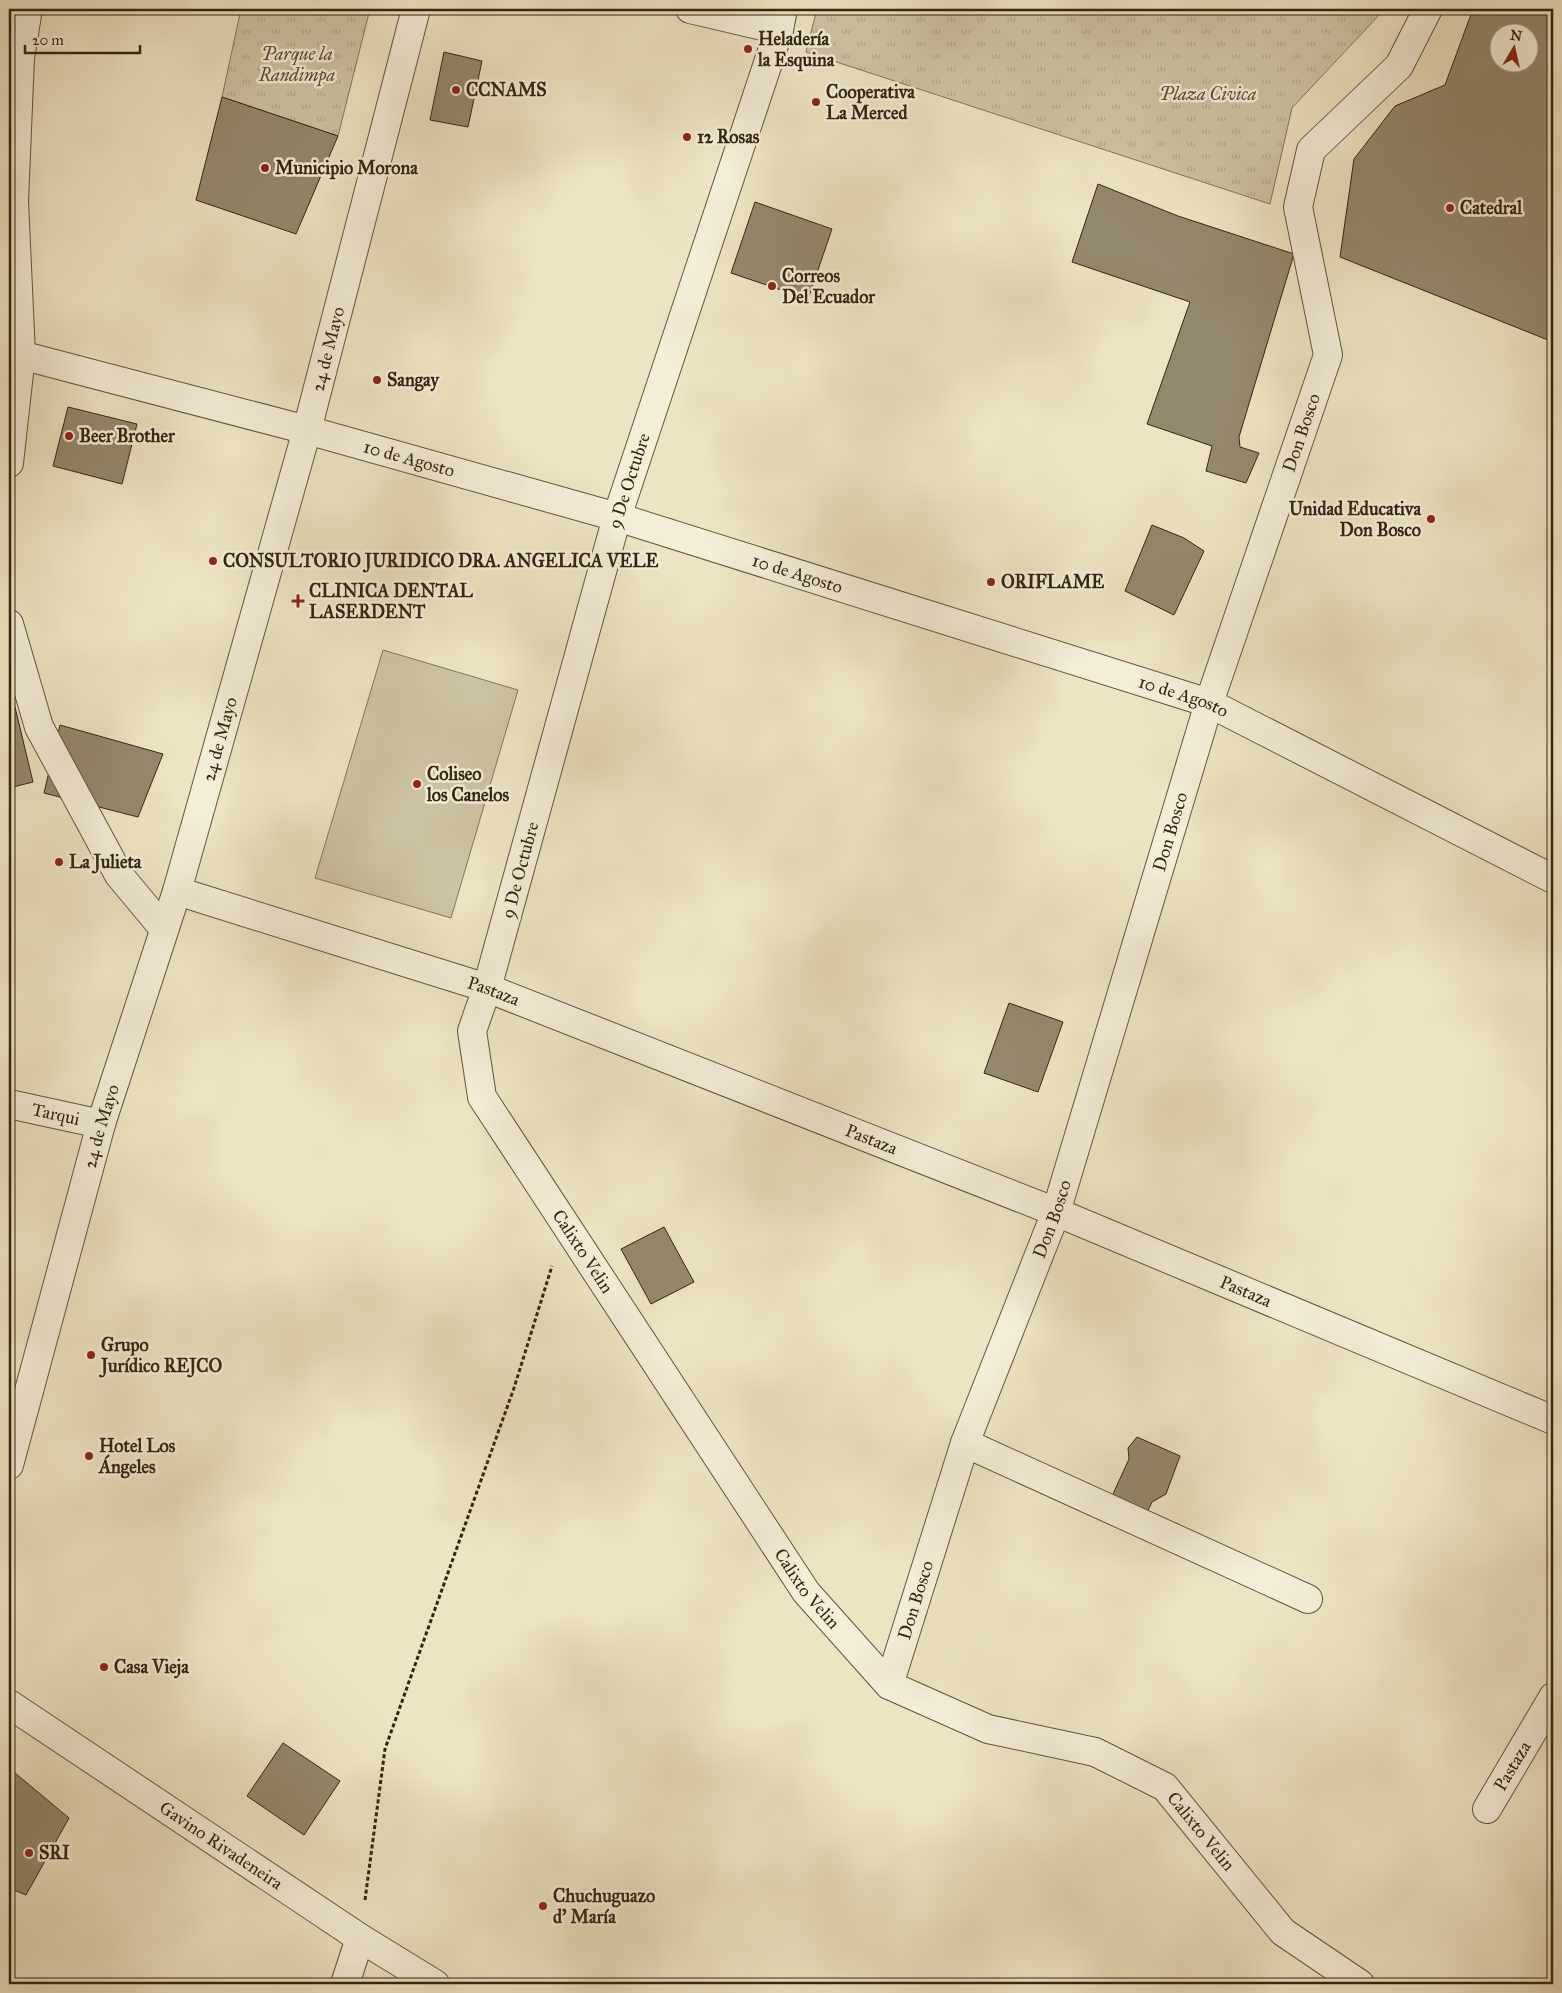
<svg xmlns="http://www.w3.org/2000/svg" width="1562" height="1993" font-family="'IM FELL Great Primer',serif">
<defs>
<pattern id="park-tufts" width="24" height="20" patternUnits="userSpaceOnUse" patternTransform="scale(1.25)"><rect width="24" height="20" fill="#cec4a5"/><path d="M3 7l-1-3M5 7V3M7 7l1-3M15 17l-1-3M17 17v-4M19 17l1-3" fill="none" stroke="#b1a88d"/></pattern>
</defs>
<rect width="100%" height="100%" fill="#eee4c3"/>
<filter id="stains"><feTurbulence type="fractalNoise" baseFrequency=".004" numOctaves="4"/><feColorMatrix values="0 0 0 0 .2 0 0 0 0 .09 0 0 0 0 .02 0 0 0 .5 -.17"/></filter>
<radialGradient id="worn" r=".72"><stop offset=".6" stop-color="#630" stop-opacity="0"/><stop offset="1" stop-color="#630" stop-opacity=".3"/></radialGradient>
<polygon fill="#cec4a5" stroke="#80745c" points="383,650 518,690 451,918 315,878"/>
<g fill="url(#park-tufts)" stroke="#80745c">
<polygon points="241,9 370,9 338,136 222,97"/>
<polygon points="817,9 1382,9 1380,14 1292,108 1270,204 806,52"/>
</g>
<g fill="#94886e" stroke="#332512" fill-rule="evenodd">
<path d="M1473,9H1553V342L1340,257L1354,159L1395,106L1445,85ZM1500,32H1530V62H1500Z"/>
<polygon points="444,52 482,61 468,127 430,120"/>
<polygon points="222,97 338,136 296,234 196,200"/>
<polygon points="1098,184 1178,216 1294,254 1239,437 1240,447 1259,453 1246,483 1206,471 1212,446 1147,424 1190,302 1072,262"/>
<polygon points="755,202 832,229 808,299 731,273"/>
<polygon points="68,407 137,424 122,484 53,466"/>
<polygon points="1152,525 1184,538 1204,551 1174,615 1125,591"/>
<polygon points="15,707 33,782 9,788 9,708"/>
<polygon points="60,725 163,754 138,817 44,793"/>
<polygon points="1009,1003 1063,1022 1038,1092 984,1073"/>
<polygon points="664,1227 694,1282 651,1304 621,1249"/>
<polygon points="1137,1437 1180,1456 1166,1494 1152,1502 1145,1517 1107,1507 1129,1459 1128,1448"/>
<polygon points="283,1743 340,1781 304,1835 247,1796"/>
<polygon points="9,1768 69,1818 26,1895 9,1888"/>
</g>
<g fill="none" stroke-linecap="round" stroke-linejoin="round">
<defs>
<g id="minor">
<polyline points="690,9 779,30"/>
<path id="s1" d="M783,9L779,30L617,517L487,988L472,1031L482,1097L806,1592L889,1685L988,1729L1095,1752L1165,1787L1283,1932L1360,1984"/>
<path id="s2" d="M9,352L307,430L617,517L1209,703L1553,879"/>
<polyline points="9,463 21,355 14,201 20,58 28,9"/>
<polyline points="9,624 39,727 119,875 164,929"/>
<path id="s3" d="M177,891L487,988L1056,1212L1553,1420"/>
<path id="s4" d="M9,1104L101,1124"/>
<polyline points="965,1443 1308,1599"/>
<path id="s5" d="M9,1465L101,1124L177,891L307,430L416,9"/>
<path id="s6" d="M889,1685L965,1443L1056,1212L1209,703L1328,355L1298,207L1311,150L1399,66L1428,9"/>
<path id="s7" d="M9,1704L360,1938L435,1984"/>
<path id="s8" d="M1487,1809L1553,1697"/>
<polyline points="345,1984 360,1938"/>
</g>
</defs>
<use href="#minor" stroke="#62553e" stroke-width="30"/>
<polyline stroke="#332512" stroke-width="3" stroke-dasharray="4 2.5" stroke-linecap="butt" points="365,1900 385,1749 514,1388 552,1266"/>
<use href="#minor" stroke="#f4edd8" stroke-width="28"/>
</g>
<g fill="#8f2418" stroke="#f4edd8" stroke-width="2">
<circle cx="748" cy="49" r="5"/>
<circle cx="456" cy="90" r="5"/>
<circle cx="816" cy="102" r="5"/>
<circle cx="687" cy="137" r="5"/>
<circle cx="265" cy="168" r="5"/>
<circle cx="1450" cy="208" r="5"/>
<circle cx="772" cy="286" r="5"/>
<circle cx="377" cy="380" r="5"/>
<circle cx="69" cy="436" r="5"/>
<circle cx="1431" cy="519" r="5"/>
<circle cx="213" cy="561" r="5"/>
<circle cx="991" cy="582" r="5"/>
<path d="M295.5 593.5h5v5h5v5h-5v5h-5v-5h-5v-5h5z"/>
<circle cx="417" cy="784" r="5"/>
<circle cx="59" cy="862" r="5"/>
<circle cx="91" cy="1355" r="5"/>
<circle cx="89" cy="1456" r="5"/>
<circle cx="104" cy="1667" r="5"/>
<circle cx="29" cy="1853" r="5"/>
<circle cx="543" cy="1906" r="5"/>
</g>
<g text-anchor="middle" dominant-baseline="central" stroke-width="5" stroke-linejoin="round" paint-order="stroke">
<g font-size="18" font-weight="bold" fill="#332512" stroke="#f4edd8" text-anchor="start">
<text x="758" y="39">Heladería<tspan x="758" dy="21">la Esquina</tspan></text>
<text x="466" y="90">CCNAMS</text>
<text x="826" y="92">Cooperativa<tspan x="826" dy="21">La Merced</tspan></text>
<text x="697" y="137">12 Rosas</text>
<text x="275" y="168">Municipio Morona</text>
<text x="1460" y="208">Catedral</text>
<text x="782" y="276">Correos<tspan x="782" dy="21">Del Ecuador</tspan></text>
<text x="387" y="380">Sangay</text>
<text x="79" y="436">Beer Brother</text>
<text x="1421" y="509" text-anchor="end">Unidad Educativa<tspan x="1421" dy="21">Don Bosco</tspan></text>
<text x="223" y="561">CONSULTORIO JURIDICO DRA. ANGELICA VELE</text>
<text x="1001" y="582">ORIFLAME</text>
<text x="309" y="591">CLINICA DENTAL<tspan x="309" dy="21">LASERDENT</tspan></text>
<text x="427" y="774">Coliseo<tspan x="427" dy="21">los Canelos</tspan></text>
<text x="69" y="862">La Julieta</text>
<text x="101" y="1345">Grupo<tspan x="101" dy="21">Jurídico REJCO</tspan></text>
<text x="99" y="1446">Hotel Los<tspan x="99" dy="21">Ángeles</tspan></text>
<text x="114" y="1667">Casa Vieja</text>
<text x="39" y="1853">SRI</text>
<text x="553" y="1896">Chuchuguazo<tspan x="553" dy="21">d' María</tspan></text>
</g>
<g font-size="18" font-style="italic" fill="#5a4d37" stroke="#f4edd8">
<text x="297" y="54">Parque la<tspan x="297" dy="21">Randimpa</tspan></text>
<text x="1208" y="94">Plaza Civica</text>
</g>
<g font-size="18" fill="#332512" stroke="#f4edd8">
<text stroke="none"><textPath href="#s5" startOffset="1161">24 de Mayo</textPath></text>
<text stroke="none"><textPath href="#s6" startOffset="1319">Don Bosco</textPath></text>
<text stroke="none"><textPath href="#s2" startOffset="414">10 de Agosto</textPath></text>
<text transform="translate(629 481) rotate(-72)">9 De Octubre</text>
<text stroke="none"><textPath href="#s2" startOffset="819">10 de Agosto</textPath></text>
<text stroke="none"><textPath href="#s2" startOffset="1224">10 de Agosto</textPath></text>
<text stroke="none"><textPath href="#s5" startOffset="756">24 de Mayo</textPath></text>
<text stroke="none"><textPath href="#s6" startOffset="899">Don Bosco</textPath></text>
<text transform="translate(520 870) rotate(-75)">9 De Octubre</text>
<text stroke="none"><textPath href="#s3" startOffset="332">Pastaza</textPath></text>
<text stroke="none"><textPath href="#s4" startOffset="48">Tarqui</textPath></text>
<text stroke="none"><textPath href="#s5" startOffset="351">24 de Mayo</textPath></text>
<text stroke="none"><textPath href="#s3" startOffset="738">Pastaza</textPath></text>
<text stroke="none"><textPath href="#s6" startOffset="494">Don Bosco</textPath></text>
<text stroke="none"><textPath href="#s1" startOffset="1320">Calixto Velin</textPath></text>
<text stroke="none"><textPath href="#s3" startOffset="1142">Pastaza</textPath></text>
<text stroke="none"><textPath href="#s1" startOffset="1725">Calixto Velin</textPath></text>
<text stroke="none"><textPath href="#s6" startOffset="89">Don Bosco</textPath></text>
<text stroke="none"><textPath href="#s8" startOffset="50">Pastaza</textPath></text>
<text stroke="none"><textPath href="#s1" startOffset="2205">Calixto Velin</textPath></text>
<text stroke="none"><textPath href="#s7" startOffset="255">Gavino Rivadeneira</textPath></text>
</g>
</g>
<rect width="1562" height="1993" fill="none" stroke="#eee4c3" stroke-width="30"/>
<rect x="10" y="10" width="1542" height="1973" fill="none" stroke="#332512" stroke-width="2.5"/>
<rect x="15" y="15" width="1532" height="1963" fill="none" stroke="#332512"/>
<g transform="translate(1514 48) rotate(9)"><circle r="24" fill="#f4edd8" stroke="#a79d89"/>
<path d="M0-4L9 19L0 12L-9 19Z" fill="#8f2418"/>
<text y="-8" font-size="14" font-weight="bold" text-anchor="middle" fill="#332512">N</text>
</g>
<path d="M25 45v8h115v-8" fill="none" stroke="#332512" stroke-width="2.5"/>
<text x="32" y="45" font-size="15" fill="#332512" stroke="#f4edd8" stroke-width="4" paint-order="stroke">20 m</text>
<rect width="100%" height="100%" filter="url(#stains)"/>
<rect width="100%" height="100%" fill="url(#worn)"/>
</svg>
